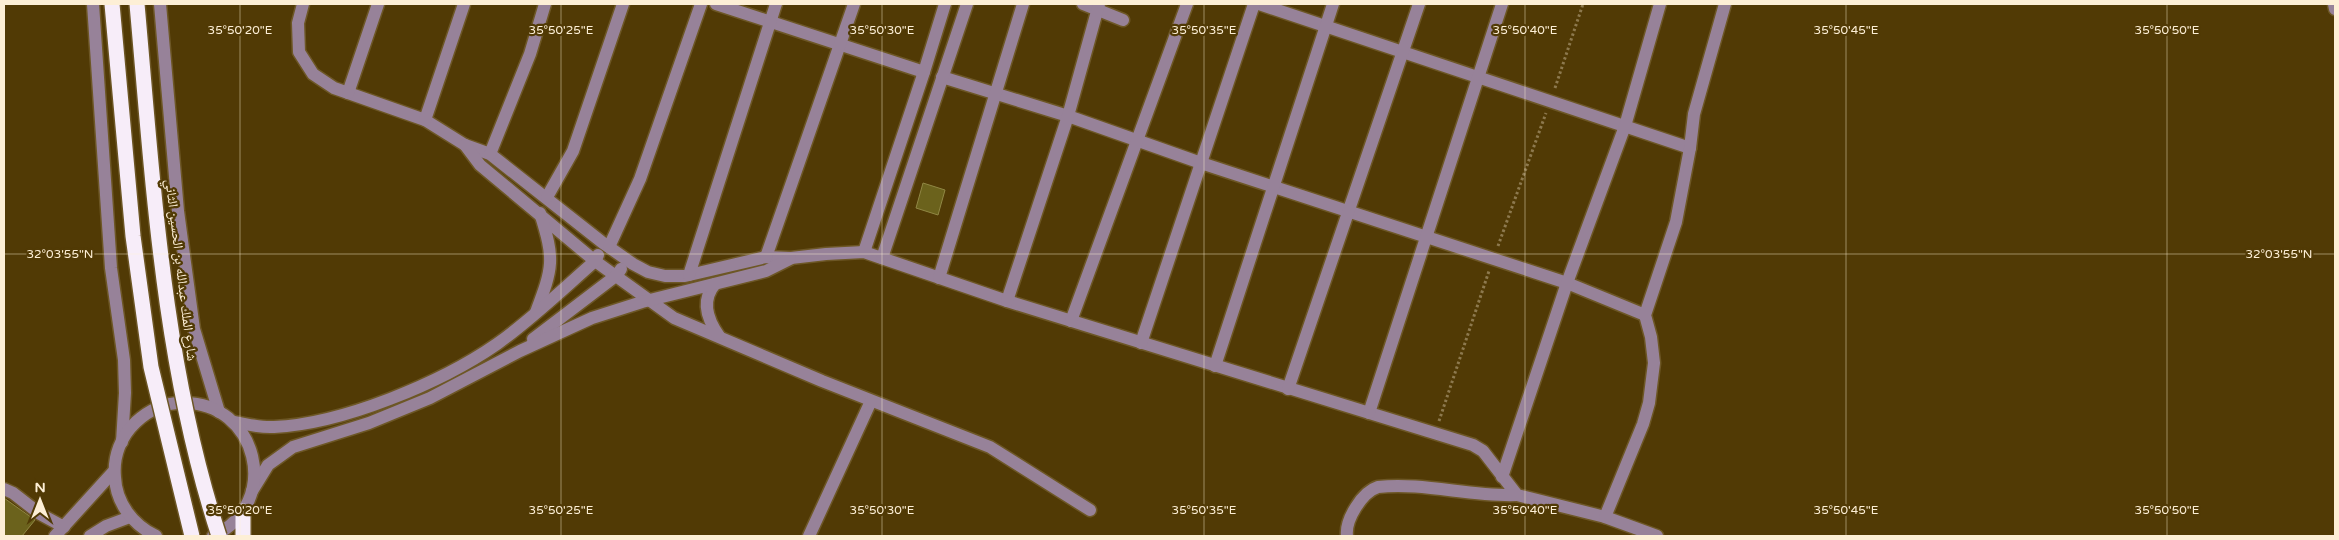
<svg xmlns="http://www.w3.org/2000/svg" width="2339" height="540" font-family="'Varela Round','Noto Naskh Arabic',sans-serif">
<rect width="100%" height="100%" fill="#513a05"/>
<g fill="#6b621c" stroke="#908744">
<polygon points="923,183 945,190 938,215 916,208"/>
<polygon points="4,498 35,520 22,536 4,536"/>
</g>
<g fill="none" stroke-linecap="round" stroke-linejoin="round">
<defs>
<g id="minor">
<polyline points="93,4 111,268 124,360 125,393 122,442"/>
<polyline points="160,4 178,211 194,329 219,412"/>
<polyline points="303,4 298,23 299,52 313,74 334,88 425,120 465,145 490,154 603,243 633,264 648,272 665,276 685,276 766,257 791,258 826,254 864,252 1007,301 1473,445 1483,451 1517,495 1605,517 1657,536"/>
<polyline points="716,4 924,72"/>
<polyline points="1083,4 1123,20"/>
<polyline points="1259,4 1690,148"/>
<polyline points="2334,4 2335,9"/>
<polyline points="942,77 1068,116 1201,163 1567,283 1645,315"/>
<polyline points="348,93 378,4"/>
<polyline points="425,120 464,4"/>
<polyline points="465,145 480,165 595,261 674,318 822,381 990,447 1090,510"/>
<polyline points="490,154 530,54 545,4"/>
<polyline points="547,197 573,151 623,4"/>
<polyline points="609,247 640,179 701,4"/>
<polyline points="864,252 924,72 945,4"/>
<polyline points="766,257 854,4"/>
<polyline points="882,258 967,4"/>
<polyline points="689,275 776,4"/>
<polyline points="939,278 1023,4"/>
<path d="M715,284C701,300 707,319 719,336"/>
<polyline points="1007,301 1068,116 1099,4"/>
<path d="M536,312C553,267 555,260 540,213"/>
<polyline points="1071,321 1187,4"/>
<polyline points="533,339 617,275 621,269"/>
<polyline points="1141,343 1254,4"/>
<polyline points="1215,366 1333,4"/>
<polyline points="1288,389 1419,4"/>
<polyline points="1369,413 1502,4"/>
<path d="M233,422C247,424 260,428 274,427C342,424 441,383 497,344C532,319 563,289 595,261L598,255"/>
<polyline points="1502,477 1567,283 1625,126 1660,4"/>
<polyline points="4,489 13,493 40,514 64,527"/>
<polyline points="252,491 268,465 293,447 369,423 430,398 520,351 592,318 642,302 766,271 790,259"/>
<polyline points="1605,517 1643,424 1649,403 1654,363 1651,337 1645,315 1676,222 1690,148 1694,114 1725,4"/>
<polyline points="55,536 114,471"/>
<polyline points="90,536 106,526 130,517"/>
<path d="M156,536C133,525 116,503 115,477C113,456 121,436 136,422C148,411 164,403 181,403C258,400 283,504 213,536"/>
<polyline points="809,536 871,401"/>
<path d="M1347,536C1345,520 1362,492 1378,487C1424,482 1470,497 1517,495"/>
</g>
<polyline id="highway" points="243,511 243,536"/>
</defs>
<use href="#minor" stroke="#6d5726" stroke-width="15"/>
<use href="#highway" stroke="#6d5726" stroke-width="18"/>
<g stroke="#8d794e" stroke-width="3" stroke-dasharray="2.5 2.5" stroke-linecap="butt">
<polyline points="1555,88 1583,4"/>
<polyline points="1498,246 1546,113"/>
<polyline points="1439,421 1489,271"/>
</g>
<use href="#minor" stroke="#978299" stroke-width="12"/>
<use href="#highway" stroke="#f7edf9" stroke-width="15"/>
<defs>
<g id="highway-bridge">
<polyline points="112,4 133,236 151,367 192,536"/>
<path d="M137,4C153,182 163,365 219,536"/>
</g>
</defs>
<use href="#highway-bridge" stroke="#6d5726" stroke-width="18" stroke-linecap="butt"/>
<use href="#highway-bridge" stroke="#f7edf9" stroke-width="15"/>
</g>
<path fill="none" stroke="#fdefd6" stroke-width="1" stroke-opacity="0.45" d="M240,4V536M561,4V536M882,4V536M1204,4V536M1525,4V536M1846,4V536M2167,4V536M4,254H2335"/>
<g text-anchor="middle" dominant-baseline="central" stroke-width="4.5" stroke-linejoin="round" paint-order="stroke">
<g font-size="14" fill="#fdefd6" stroke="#513a05">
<text transform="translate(181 270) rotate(83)">شارع الملك عبدالله بن الحسين الثاني</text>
</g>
</g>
<g font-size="12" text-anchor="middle" fill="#fdefd6" stroke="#513a05" stroke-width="4.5" stroke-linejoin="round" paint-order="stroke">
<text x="240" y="34">35°50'20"E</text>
<text x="561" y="34">35°50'25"E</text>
<text x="882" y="34">35°50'30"E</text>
<text x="1204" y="34">35°50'35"E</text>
<text x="1525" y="34">35°50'40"E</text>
<text x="1846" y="34">35°50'45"E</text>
<text x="2167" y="34">35°50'50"E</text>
<text x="60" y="258">32°03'55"N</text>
<text x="2279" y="258">32°03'55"N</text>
<text x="240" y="514">35°50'20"E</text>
<text x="561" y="514">35°50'25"E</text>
<text x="882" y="514">35°50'30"E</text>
<text x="1204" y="514">35°50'35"E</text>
<text x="1525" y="514">35°50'40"E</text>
<text x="1846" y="514">35°50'45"E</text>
<text x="2167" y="514">35°50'50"E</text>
</g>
<rect width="2339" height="540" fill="none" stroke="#fdefd6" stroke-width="10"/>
<g transform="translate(40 500)" stroke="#513a05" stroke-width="4" paint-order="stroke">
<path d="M0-4L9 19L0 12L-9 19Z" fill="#fdefd6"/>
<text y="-8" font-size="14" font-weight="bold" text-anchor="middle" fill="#fdefd6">N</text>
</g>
</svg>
